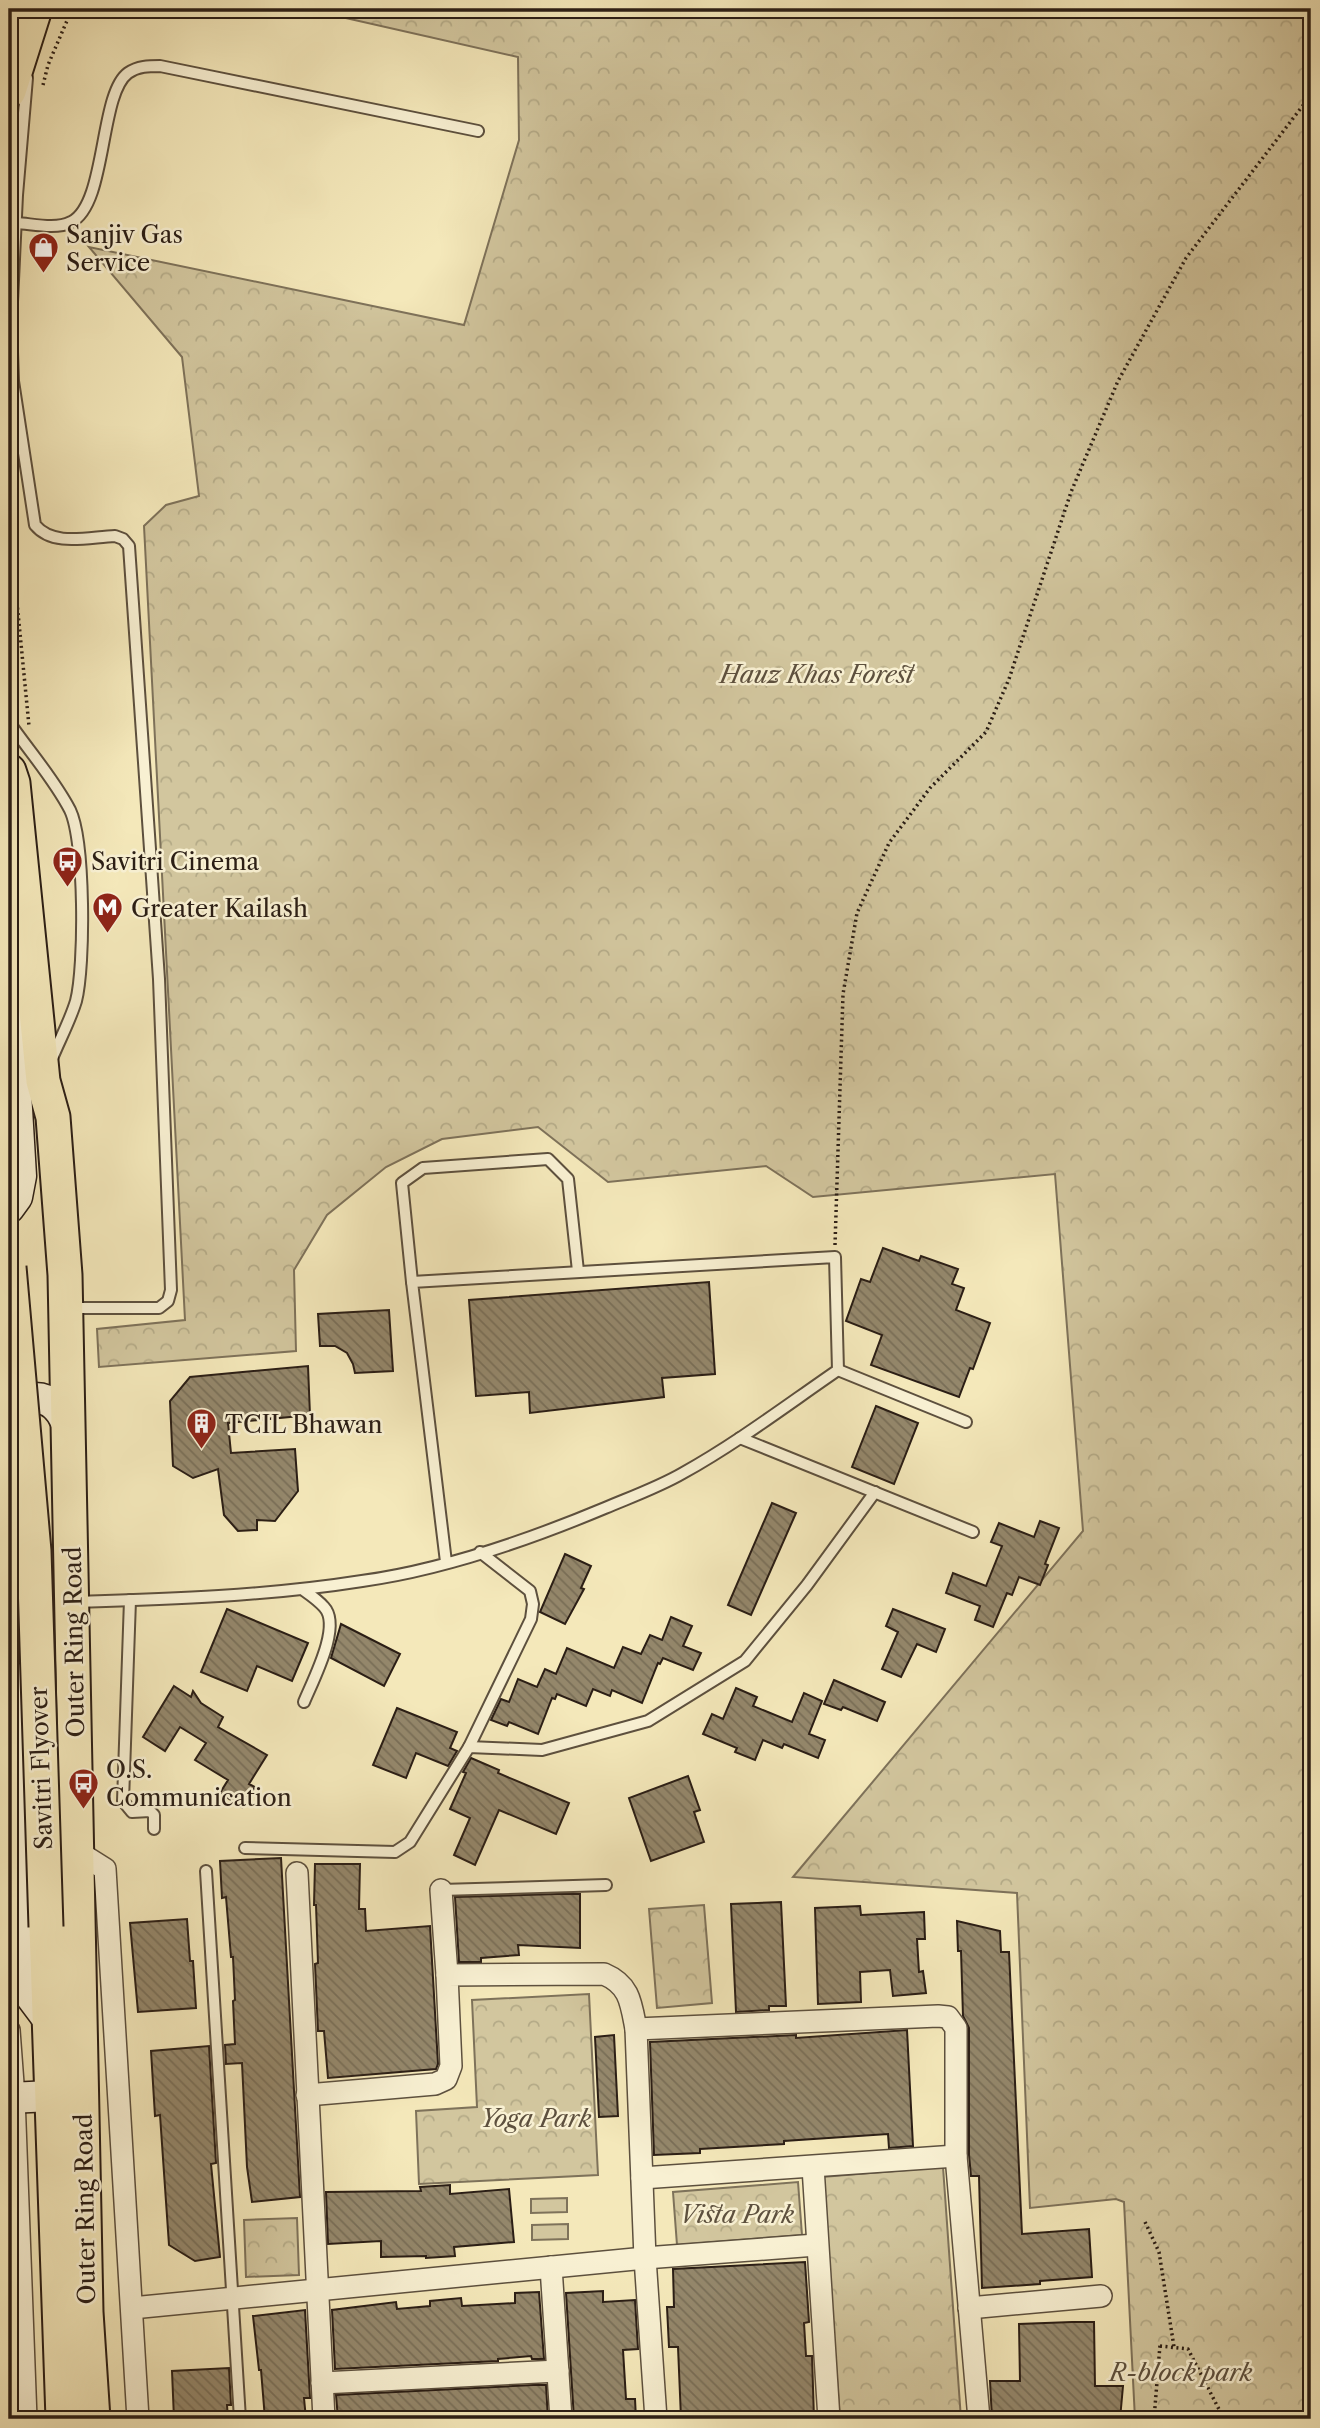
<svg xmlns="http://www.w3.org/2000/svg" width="1320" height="2428" font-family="'Libre Caslon Text',serif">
<defs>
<pattern id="forest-crowns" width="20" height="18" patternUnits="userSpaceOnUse" patternTransform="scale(1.75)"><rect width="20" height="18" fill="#d2c69e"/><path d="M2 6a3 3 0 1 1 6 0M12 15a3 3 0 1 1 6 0" fill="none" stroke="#b4aa87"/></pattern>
<pattern id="building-back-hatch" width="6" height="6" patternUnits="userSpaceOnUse" patternTransform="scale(1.75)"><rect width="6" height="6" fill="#94876b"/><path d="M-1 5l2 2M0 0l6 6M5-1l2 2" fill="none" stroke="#796e57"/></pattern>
</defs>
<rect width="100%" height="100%" fill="#f4e8ba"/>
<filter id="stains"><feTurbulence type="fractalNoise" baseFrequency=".00286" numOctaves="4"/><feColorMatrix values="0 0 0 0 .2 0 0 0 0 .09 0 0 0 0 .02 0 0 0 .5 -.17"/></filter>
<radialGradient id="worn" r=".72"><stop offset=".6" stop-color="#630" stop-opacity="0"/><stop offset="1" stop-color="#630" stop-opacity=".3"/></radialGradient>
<g fill="url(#forest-crowns)" stroke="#7e725a" stroke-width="2">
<polygon points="306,9 562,9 570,11 571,9 1311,9 1311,2419 1135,2419 1124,2202 1116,2199 1030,2208 1017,1893 793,1877 1083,1531 1055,1174 813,1197 766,1166 608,1182 538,1127 442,1139 386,1167 327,1215 294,1270 296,1351 99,1367 97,1329 185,1320 144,526 166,505 199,496 182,357 89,247 464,325 519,140 518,57"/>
<polygon points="704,1905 712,2003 657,2008 649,1909"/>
<polygon points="589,1994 598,2175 419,2184 416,2111 477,2107 472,2000"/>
<polygon points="943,2167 961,2419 840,2419 822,2177"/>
<polygon points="798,2182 802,2235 677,2245 673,2192"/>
<polygon points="297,2218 299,2275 246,2277 244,2220"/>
</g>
<g fill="#d2c69e" stroke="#7e725a" stroke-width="2">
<polygon points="567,2198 567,2212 531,2213 531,2199"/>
<polygon points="568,2224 568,2239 532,2240 532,2225"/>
</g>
<g fill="url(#building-back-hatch)" stroke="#2b1e15" stroke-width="2">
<polygon points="883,1248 919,1261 921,1256 958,1269 952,1284 964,1288 956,1310 990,1323 973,1369 970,1368 959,1397 871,1365 882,1335 846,1321 861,1279 870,1282"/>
<polygon points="709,1282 715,1374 662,1378 664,1397 530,1413 529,1392 476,1396 469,1300"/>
<polygon points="389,1310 393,1371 355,1373 353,1364 347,1353 335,1346 320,1346 318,1314"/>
<polygon points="308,1366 310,1415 228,1423 231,1453 295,1449 298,1491 275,1521 257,1520 257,1530 238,1531 224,1515 218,1469 193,1478 173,1466 170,1401 190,1377"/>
<polygon points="876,1406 918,1423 894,1484 852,1467"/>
<polygon points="772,1503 796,1513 751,1615 728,1605"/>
<polygon points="1040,1521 1059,1528 1045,1564 1048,1565 1040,1585 1019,1577 1012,1595 1007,1593 993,1627 975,1620 980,1606 946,1593 953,1573 986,1586 1002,1546 991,1542 999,1523 1034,1537"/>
<polygon points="565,1554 591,1566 581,1588 584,1589 565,1624 540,1612"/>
<polygon points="227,1609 308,1643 292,1681 257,1666 247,1691 201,1672"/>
<polygon points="893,1609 945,1629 936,1652 917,1644 901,1677 882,1669 898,1632 886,1626"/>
<polygon points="671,1617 692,1626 683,1646 701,1653 693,1670 663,1658 660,1664 658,1663 642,1703 612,1690 610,1696 593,1689 586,1706 557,1694 555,1699 552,1698 538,1734 509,1722 507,1726 491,1720 501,1699 509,1702 518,1679 537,1687 545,1669 556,1674 567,1648 614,1668 623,1647 641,1654 650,1635 662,1640"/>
<polygon points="341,1624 400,1654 384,1686 331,1658"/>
<polygon points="834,1680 885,1702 877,1721 843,1707 841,1710 824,1704"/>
<polygon points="174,1686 191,1697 193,1691 201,1703 223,1717 218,1727 267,1755 249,1784 255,1787 242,1807 220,1793 228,1780 195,1760 206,1743 180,1727 165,1751 143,1737"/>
<polygon points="736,1688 757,1697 753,1706 792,1722 804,1693 822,1701 809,1734 825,1740 818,1758 784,1744 782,1748 763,1740 755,1760 735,1752 737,1748 703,1734 712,1714 723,1719"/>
<polygon points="397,1708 457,1732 450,1748 457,1751 448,1766 416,1753 406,1778 373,1765"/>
<polygon points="471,1758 499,1770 498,1773 569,1803 556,1834 499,1810 475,1865 454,1855 470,1818 450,1809 466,1773 463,1772"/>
<polygon points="688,1776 700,1810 694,1812 704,1842 651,1861 629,1798"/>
<polygon points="281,1858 300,2197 252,2202 247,2167 242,2063 226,2064 225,2045 235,2044 233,2001 235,2000 233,1957 231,1957 226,1897 222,1898 220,1861"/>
<polygon points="315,1864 360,1864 359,1909 365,1909 366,1931 430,1926 438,2064 436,2069 328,2078 324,2031 318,2031 315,1964 318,1963 316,1905 314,1905"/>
<polygon points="557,1894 580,1894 580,1948 518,1945 519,1955 481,1958 481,1962 459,1962 455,1897"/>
<polygon points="781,1902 786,2006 769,2006 769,2010 736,2012 731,1904"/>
<polygon points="860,1906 861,1915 924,1912 925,1939 917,1939 919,1972 923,1971 926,1993 893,1996 890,1970 860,1972 861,2002 818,2004 815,1908"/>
<polygon points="187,1919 190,1961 193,1961 196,2008 138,2012 130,1923"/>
<polygon points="957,1921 1000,1931 1001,1952 1009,1952 1022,2234 1089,2229 1092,2277 1040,2281 1040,2284 982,2288 979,2176 971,2176 969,2155 969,2028 963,2016 961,1951 958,1951"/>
<polygon points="907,2030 913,2146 889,2148 888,2134 784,2141 784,2144 700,2149 700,2153 654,2155 650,2042 796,2035 796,2038"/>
<polygon points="614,2035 618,2116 599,2117 595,2037"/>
<polygon points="209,2046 216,2163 211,2164 220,2257 195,2261 169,2245 160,2115 155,2116 151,2051"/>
<polygon points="450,2185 450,2194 509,2189 514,2242 454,2247 455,2256 426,2258 426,2256 381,2257 381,2241 328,2244 326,2192 421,2191 420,2187"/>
<polygon points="805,2262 809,2322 804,2323 806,2356 812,2356 814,2419 681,2418 678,2347 669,2347 667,2307 674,2307 673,2269"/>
<polygon points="603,2291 603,2302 635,2300 638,2349 623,2350 626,2399 635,2399 636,2419 574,2419 566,2293"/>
<polygon points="539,2292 544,2359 532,2359 531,2356 498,2359 498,2361 335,2369 332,2310 396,2302 397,2309 430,2306 430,2301 461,2298 462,2306 515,2303 515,2293"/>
<polygon points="305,2310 310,2398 304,2398 306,2419 265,2419 261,2370 259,2370 253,2316"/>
<polygon points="1072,2322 1094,2322 1095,2386 1123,2386 1120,2419 992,2419 990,2381 1020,2381 1019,2324"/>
<polygon points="229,2368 231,2405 227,2405 228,2419 174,2419 172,2371"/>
<polygon points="533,2385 546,2385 548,2419 338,2419 336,2395"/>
</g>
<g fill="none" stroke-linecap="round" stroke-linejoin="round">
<defs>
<g id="lane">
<path d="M27,78L17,195L11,323L13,381L35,525C53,547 88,537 115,536L123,539L129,546L159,979L171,1290L168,1301L159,1308H71"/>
<path d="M17,223C33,224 56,230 71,222C107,205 99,94 128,73C138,66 149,66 160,66L478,131"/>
<path d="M9,722C29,751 54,779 70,810C85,841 85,966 76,1001C70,1021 59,1041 51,1061"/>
<polyline points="412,1282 402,1183 423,1168 548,1159 568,1179 578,1271"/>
<polyline points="838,1370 966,1422"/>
<polyline points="740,1438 973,1532"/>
<path d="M302,1589C309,1594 318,1600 324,1607C342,1626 313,1680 304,1702"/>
<polyline points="130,1600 123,1801 132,1812 150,1811 154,1815 154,1829"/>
<path d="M75,1602C171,1599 267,1596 362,1581C442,1570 531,1539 605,1508C631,1497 659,1487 683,1473C737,1443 787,1405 838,1370L835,1257L412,1282L446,1562"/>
<polyline points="469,1747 531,1619 533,1604 530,1591 480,1552"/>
<polyline points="245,1848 395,1852 410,1842 469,1747 542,1750 648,1721 745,1661 807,1585 875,1492"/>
<polyline points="206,1871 240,2419"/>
<polyline points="441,1890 606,1885"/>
</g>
<g id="street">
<polyline points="78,1852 105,1869 138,2419"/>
<polyline points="297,1873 324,2419"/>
<polyline points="441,1890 447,1975"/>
<polyline points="636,2029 938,2016 948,2017 956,2028 956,2156 979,2419"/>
<polyline points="9,2030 14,2097 26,2419"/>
<path d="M307,2095L435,2084L446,2079L451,2066L447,1975L604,1974C630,1985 631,2003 636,2029L645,2258L656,2419"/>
<polyline points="813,2167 829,2419"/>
<polyline points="642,2178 956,2156"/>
<polyline points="551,2267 561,2419"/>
<polyline points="132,2308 645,2258 816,2245"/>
<polyline points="969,2308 1101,2296"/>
<polyline points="322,2383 558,2371"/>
</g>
<g id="secondary">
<polyline points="9,975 21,1176 17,1197 9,1208"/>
<path d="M9,1409C37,1388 60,1399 69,1431"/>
<polyline points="9,1675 13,1791 26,1990 47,2018"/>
<polyline points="9,2098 51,2096"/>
</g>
<g id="primary">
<polyline points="9,91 35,9"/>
<polyline points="9,771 13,783 43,1081 53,1117 65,1275 86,2312 93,2419"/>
<polyline points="46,1927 63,2419"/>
</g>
</defs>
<use href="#lane" stroke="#5d503e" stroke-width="14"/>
<use href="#street" stroke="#5d503e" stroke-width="24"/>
<use href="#secondary" stroke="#2b1e15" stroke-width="33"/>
<use href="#primary" stroke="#2b1e15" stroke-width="37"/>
<g stroke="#2b1e15" stroke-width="3.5" stroke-dasharray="2 3.5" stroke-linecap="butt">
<polyline points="43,85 48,65 72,9"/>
<polyline points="9,520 29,726"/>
<polyline points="835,1245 843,994 857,913 889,843 930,788 986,732 1009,679 1071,492 1118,381 1186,258 1311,95"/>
<polyline points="1145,2222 1159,2252 1174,2347"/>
<polyline points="1160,2346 1188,2349 1224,2419"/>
<polyline points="1154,2419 1160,2345"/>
</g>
<use href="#lane" stroke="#f8f0d2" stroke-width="10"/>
<use href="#street" stroke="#f8f0d2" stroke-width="21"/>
<use href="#secondary" stroke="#f8f0d2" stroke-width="30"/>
<use href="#primary" stroke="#f4e8ba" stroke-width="33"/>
<defs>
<polyline id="primary-bridge" points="9,1267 34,1551 46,1927"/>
</defs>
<use href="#primary-bridge" stroke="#2b1e15" stroke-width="37" stroke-linecap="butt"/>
<use href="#primary-bridge" stroke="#f4e8ba" stroke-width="33"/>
</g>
<defs>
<symbol id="shop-pin" viewBox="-11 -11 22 30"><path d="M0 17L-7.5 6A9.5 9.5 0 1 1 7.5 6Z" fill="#8f2418" stroke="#f8f0d2"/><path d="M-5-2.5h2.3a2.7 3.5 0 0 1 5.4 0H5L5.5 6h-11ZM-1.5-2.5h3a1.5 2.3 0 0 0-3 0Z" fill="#fff"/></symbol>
<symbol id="bus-pin" viewBox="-11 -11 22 30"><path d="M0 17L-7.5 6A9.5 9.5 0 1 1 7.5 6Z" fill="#8f2418" stroke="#f8f0d2"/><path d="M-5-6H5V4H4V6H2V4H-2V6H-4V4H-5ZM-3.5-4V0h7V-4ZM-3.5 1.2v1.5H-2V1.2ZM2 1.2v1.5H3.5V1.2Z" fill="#fff"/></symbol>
<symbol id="metro-pin" viewBox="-11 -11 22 30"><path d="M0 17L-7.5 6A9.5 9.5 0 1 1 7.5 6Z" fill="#8f2418" stroke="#f8f0d2"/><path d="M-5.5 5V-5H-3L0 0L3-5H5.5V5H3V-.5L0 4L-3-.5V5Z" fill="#fff"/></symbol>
<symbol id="building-pin" viewBox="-11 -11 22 30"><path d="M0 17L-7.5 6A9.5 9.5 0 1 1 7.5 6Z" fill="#8f2418" stroke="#f8f0d2"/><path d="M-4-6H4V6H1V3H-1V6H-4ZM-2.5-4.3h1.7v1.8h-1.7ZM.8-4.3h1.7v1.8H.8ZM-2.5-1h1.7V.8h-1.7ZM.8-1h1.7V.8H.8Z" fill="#fff"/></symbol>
</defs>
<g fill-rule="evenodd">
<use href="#shop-pin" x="26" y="230" width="35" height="47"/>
<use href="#bus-pin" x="50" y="844" width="35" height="47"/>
<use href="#metro-pin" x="90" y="890" width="35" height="47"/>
<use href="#building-pin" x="184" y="1406" width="35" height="47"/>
<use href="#bus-pin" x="66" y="1766" width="35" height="47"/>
</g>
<g text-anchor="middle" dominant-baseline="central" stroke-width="5" stroke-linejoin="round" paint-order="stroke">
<g font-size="24" fill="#2b1e15" stroke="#f8f0d2" text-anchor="start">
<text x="66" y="234">Sanjiv Gas<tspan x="66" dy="28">Service</tspan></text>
<text x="91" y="861">Savitri Cinema</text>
<text x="131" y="908">Greater Kailash</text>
<text x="225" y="1424">TCIL Bhawan</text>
<text x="106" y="1769">O.S.<tspan x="106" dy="28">Communication</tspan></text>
</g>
<g font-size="24" font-style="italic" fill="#5d503e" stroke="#f8f0d2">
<text x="817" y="674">Hauz Khas Forest</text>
<text x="536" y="2118">Yoga Park</text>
<text x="737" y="2214">Vista Park</text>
<text x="1181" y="2372">R-block park</text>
</g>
<g font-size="24" fill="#2b1e15" stroke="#f8f0d2">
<text transform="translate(74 1642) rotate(-91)">Outer Ring Road</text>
<text transform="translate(41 1768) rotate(-92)">Savitri Flyover</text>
<text transform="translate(85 2209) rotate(-91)">Outer Ring Road</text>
</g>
</g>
<rect width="1320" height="2428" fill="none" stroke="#f4e8ba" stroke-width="35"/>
<rect x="10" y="10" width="1299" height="2407" fill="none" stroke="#2b1e15" stroke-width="3.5"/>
<rect x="18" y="18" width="1285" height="2393" fill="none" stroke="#2b1e15" stroke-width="2"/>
<rect width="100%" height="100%" filter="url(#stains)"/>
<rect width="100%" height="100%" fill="url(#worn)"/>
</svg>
